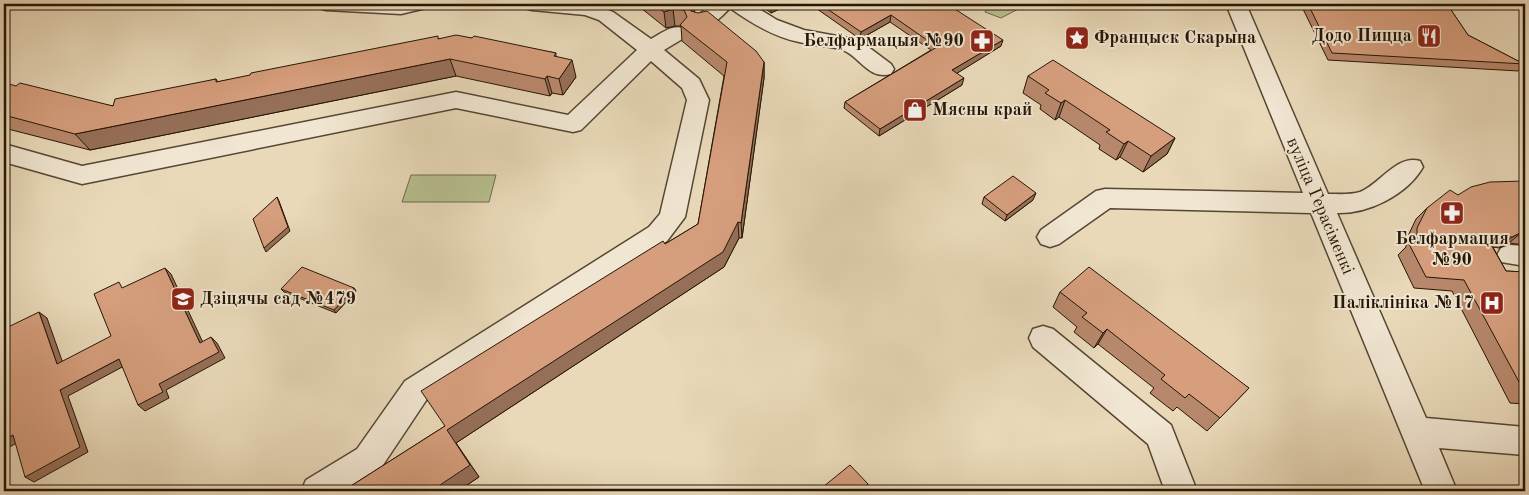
<svg xmlns="http://www.w3.org/2000/svg" width="1529" height="495" font-family="'Old Standard TT',serif">
<rect width="100%" height="100%" fill="#e9d9b9"/>
<filter id="stains"><feTurbulence type="fractalNoise" baseFrequency=".004" numOctaves="4"/><feColorMatrix values="0 0 0 0 .2 0 0 0 0 .09 0 0 0 0 .02 0 0 0 .5 -.17"/></filter>
<radialGradient id="worn" r=".72"><stop offset=".6" stop-color="#630" stop-opacity="0"/><stop offset="1" stop-color="#630" stop-opacity=".3"/></radialGradient>
<g fill="#b7bf8f" stroke="#6e6a4a">
<polygon points="989,4 1024,4 1026,5 1001,18 985,12"/>
<polygon points="411,175 496,175 489,202 402,202"/>
</g>
<g fill="none" stroke-linecap="round" stroke-linejoin="round">
<defs>
<g id="minor">
<polygon points="316,4 429,4 426,8 401,14 326,10 319,8"/>
<path d="M522,4L596,5L613,12L651,39C662,33 671,25 684,28L687,33L684,38L664,50L699,79L709,100L685,217L667,241L427,399L379,471L346,491H301L306,480L357,449L405,381L649,227L660,214L687,100L682,88L651,61L581,130L573,132L456,108L82,184L4,162V144L82,166L456,92L568,115L637,50L599,20L585,15L532,10L525,8Z"/>
<path d="M711,4H751L777,20L804,30L859,40L891,64L894,69L891,74C870,80 861,59 845,51C832,45 813,46 799,42C774,37 751,23 730,8C720,18 709,31 694,27L691,22Z"/>
<path d="M1226,4H1246L1328,194C1339,194 1350,195 1360,192C1380,184 1397,154 1420,161L1423,167C1407,195 1368,214 1337,213L1426,418L1525,427V455L1439,448L1457,491H1425L1311,213L1110,208L1059,244L1050,247L1041,244L1037,237L1041,230L1096,191L1105,189L1303,193Z"/>
<polygon points="1510,245 1525,246 1525,266 1501,262 1497,255 1501,248"/>
<polygon points="1043,326 1053,329 1171,425 1197,491 1165,491 1148,444 1033,347 1029,338 1033,329"/>
</g>
</defs>
<use href="#minor" stroke="#554732" stroke-width="3"/>
<use href="#minor" fill="#f1e6d2" fill-rule="evenodd"/>
</g>
<g fill="#b8886c" stroke="#241605">
<polygon points="636,4 694,4 694,12 764,62 764,78 742,238 739,238 724,267 456,443 479,477 458,491 343,491 445,426 665,244 698,224 724,76 682,41 681,26 675,26 666,28"/>
<polygon points="759,4 790,4 771,13"/>
<polygon points="801,4 907,4 1001,46 957,73 962,85 879,136 844,108 845,102 931,50 890,22 860,39 810,4 805,7"/>
<polygon points="1275,4 1447,4 1468,35 1524,64 1518,71 1328,60 1302,7 1275,6"/>
<polygon points="472,38 556,53 556,57 576,77 563,95 552,93 550,96 456,76 90,150 4,128 4,88 113,106 216,79 218,82 438,39"/>
<polygon points="1028,76 1175,138 1167,154 1143,172 1120,157 1116,160 1099,149 1100,145 1059,117 1055,120 1040,109 1041,105 1023,93"/>
<polygon points="1525,181 1525,245 1509,243 1499,248 1493,247 1506,271 1525,272 1525,404 1510,403 1452,291 1414,288 1398,255 1406,247 1406,240 1416,219 1427,208 1458,195"/>
<polygon points="984,197 1033,200 1005,221 982,204"/>
<polygon points="354,288 356,291 336,313 284,292 281,289"/>
<polygon points="1060,292 1249,388 1207,431 1177,407 1173,411 1150,393 1154,388 1098,344 1094,348 1074,332 1077,327 1053,307"/>
</g>
<g fill="#966f58" stroke="#241605">
<polygon points="689,4 694,4 695,16 689,22 688,5"/>
<polygon points="777,4 790,4 771,13 771,6"/>
<polygon points="673,9 675,26 666,28 664,12"/>
<polygon points="891,15 890,22 860,39 861,32"/>
<polygon points="1003,40 1001,46 951,77 952,70"/>
<polygon points="450,59 456,76 90,150 75,134"/>
<polygon points="572,60 576,77 563,95 559,79"/>
<polygon points="764,62 764,78 742,238 741,223"/>
<polygon points="547,76 552,93 550,96 545,79"/>
<polygon points="964,78 962,85 879,136 880,129"/>
<polygon points="1065,100 1059,117 1055,120 1061,103"/>
<polygon points="1175,138 1167,154 1143,172 1151,156"/>
<polygon points="1128,141 1120,157 1116,160 1124,144"/>
<polygon points="1036,193 1033,200 1005,221 1007,215"/>
<polygon points="277,197 279,201 290,231 266,252 264,248"/>
<polygon points="738,222 739,238 724,267 456,443 479,477 458,491 431,491 447,430"/>
<polygon points="1522,232 1509,243 1499,248 1512,237"/>
<polygon points="165,268 171,274 206,349 200,343"/>
<polygon points="354,288 356,291 336,313 334,310"/>
<polygon points="39,312 47,318 65,369 57,364"/>
<polygon points="1107,329 1098,344 1094,348 1103,333"/>
<polygon points="211,337 217,343 225,358 166,390 169,398 145,411 138,405 159,384"/>
<polygon points="119,359 126,365 68,396 88,452 34,482 25,477 60,390"/>
<polygon points="13,435 22,440 6,449 4,447 4,440"/>
<polygon points="868,484 867,489 865,491 860,491"/>
</g>
<g fill="#d69e7d" stroke="#241605">
<polygon points="654,4 689,4 688,5 691,11 698,13 707,11 756,51 764,62 741,223 738,222 723,252 447,430 470,465 431,491 343,491 445,426 421,391 663,241 665,244 698,224 727,62 680,25 687,17 684,10 673,9 664,12"/>
<polygon points="768,4 777,4 771,6"/>
<polygon points="820,4 907,4 908,5 910,4 947,4 1003,40 952,70 964,78 880,129 845,102 937,47 891,15 861,32"/>
<polygon points="1308,4 1447,4 1468,35 1524,64 1332,53"/>
<polygon points="456,35 472,38 474,36 556,53 554,56 572,60 559,79 547,76 545,79 450,59 75,134 4,115 4,88 9,84 16,86 20,83 113,106 115,99 216,79 216,82 250,75 251,73 438,36 438,39"/>
<polygon points="1053,60 1175,138 1151,156 1128,141 1124,144 1106,132 1110,130 1065,100 1061,103 1045,93 1049,90 1028,76"/>
<polygon points="1013,176 1036,193 1007,215 984,197"/>
<polygon points="1525,181 1525,232 1522,232 1512,237 1485,234 1506,271 1525,272 1525,393 1464,280 1426,277 1409,244 1417,244 1417,228 1427,208 1450,190 1458,195 1471,187 1490,182"/>
<polygon points="277,197 288,227 264,248 253,219"/>
<polygon points="302,267 354,288 334,310 281,289"/>
<polygon points="1089,267 1249,388 1220,418 1189,394 1185,398 1161,379 1165,375 1107,329 1103,333 1082,317 1087,313 1060,292"/>
<polygon points="165,268 200,343 211,337 219,352 159,384 163,392 138,405 119,359 60,390 80,447 25,477 13,435 4,440 4,329 39,312 57,364 111,336 94,294 119,282 122,288"/>
<polygon points="850,465 868,484 861,491 818,491"/>
</g>
<defs>
<symbol id="restaurant-square" viewBox="-11 -11 22 22"><rect x="-9" y="-9" width="18" height="18" rx="4" fill="#8f2418" stroke="#f1e6d2"/><path d="M-5-6h1v4h1v-4h1v4h1v-4h1v5L-1.5 .5V6h-2V.5L-5-1ZM5-6V6H3V1.5H1.5Q1.5-4 5-6Z" fill="#fff"/></symbol>
<symbol id="sight-square" viewBox="-11 -11 22 22"><rect x="-9" y="-9" width="18" height="18" rx="4" fill="#8f2418" stroke="#f1e6d2"/><path d="M0-6L1.8-2.2L6-1.7L2.9 1.2L3.7 5.4L0 3.3L-3.7 5.4L-2.9 1.2L-6-1.7L-1.8-2.2Z" fill="#fff"/></symbol>
<symbol id="pharmacy-square" viewBox="-11 -11 22 22"><rect x="-9" y="-9" width="18" height="18" rx="4" fill="#8f2418" stroke="#f1e6d2"/><path d="M-2-6h4v4h4v4h-4v4h-4v-4h-4v-4h4Z" fill="#fff"/></symbol>
<symbol id="shop-square" viewBox="-11 -11 22 22"><rect x="-9" y="-9" width="18" height="18" rx="4" fill="#8f2418" stroke="#f1e6d2"/><path d="M-5-2.5h2.3a2.7 3.5 0 0 1 5.4 0H5L5.5 6h-11ZM-1.5-2.5h3a1.5 2.3 0 0 0-3 0Z" fill="#fff"/></symbol>
<symbol id="school-square" viewBox="-11 -11 22 22"><rect x="-9" y="-9" width="18" height="18" rx="4" fill="#8f2418" stroke="#f1e6d2"/><path d="M0-5L7-2L0 1L-7-2ZM-4 1L0 2.5L4 1V4Q0 6-4 4Z" fill="#fff"/></symbol>
<symbol id="hospital-square" viewBox="-11 -11 22 22"><rect x="-9" y="-9" width="18" height="18" rx="4" fill="#8f2418" stroke="#f1e6d2"/><path d="M-5-5h3v3.5h4V-5h3V5h-3V1.5h-4V5h-3Z" fill="#fff"/></symbol>
</defs>
<g fill-rule="evenodd">
<use href="#restaurant-square" x="1415" y="22" width="28" height="28"/>
<use href="#sight-square" x="1063" y="24" width="28" height="28"/>
<use href="#pharmacy-square" x="968" y="27" width="28" height="28"/>
<use href="#shop-square" x="901" y="96" width="28" height="28"/>
<use href="#pharmacy-square" x="1438" y="199" width="28" height="28"/>
<use href="#school-square" x="169" y="285" width="28" height="28"/>
<use href="#hospital-square" x="1478" y="289" width="28" height="28"/>
</g>
<g text-anchor="middle" dominant-baseline="central" stroke-width="4" stroke-linejoin="round" paint-order="stroke">
<g font-size="18" font-weight="bold" fill="#241605" stroke="#f1e6d2" text-anchor="end">
<text x="1412" y="36">Додо Пицца</text>
<text x="1094" y="38" text-anchor="start">Францыск Скарына</text>
<text x="964" y="41">Белфармацыя №90</text>
<text x="932" y="110" text-anchor="start">Мясны край</text>
<text x="1452" y="239" text-anchor="middle">Белфармация<tspan x="1452" dy="21">№90</tspan></text>
<text x="200" y="299" text-anchor="start">Дзіцячы сад №479</text>
<text x="1474" y="303">Паліклініка №17</text>
</g>
<g font-size="18" fill="#241605" stroke="#f1e6d2">
<text transform="translate(1320 206) rotate(67)">вуліца Герасіменкі</text>
</g>
</g>
<rect width="1529" height="495" fill="none" stroke="#e9d9b9" stroke-width="20"/>
<rect x="5" y="5" width="1519" height="485" fill="none" stroke="#241605" stroke-width="2.5"/>
<rect x="10" y="10" width="1509" height="475" fill="none" stroke="#241605"/>
<rect width="100%" height="100%" filter="url(#stains)"/>
<rect width="100%" height="100%" fill="url(#worn)"/>
</svg>
